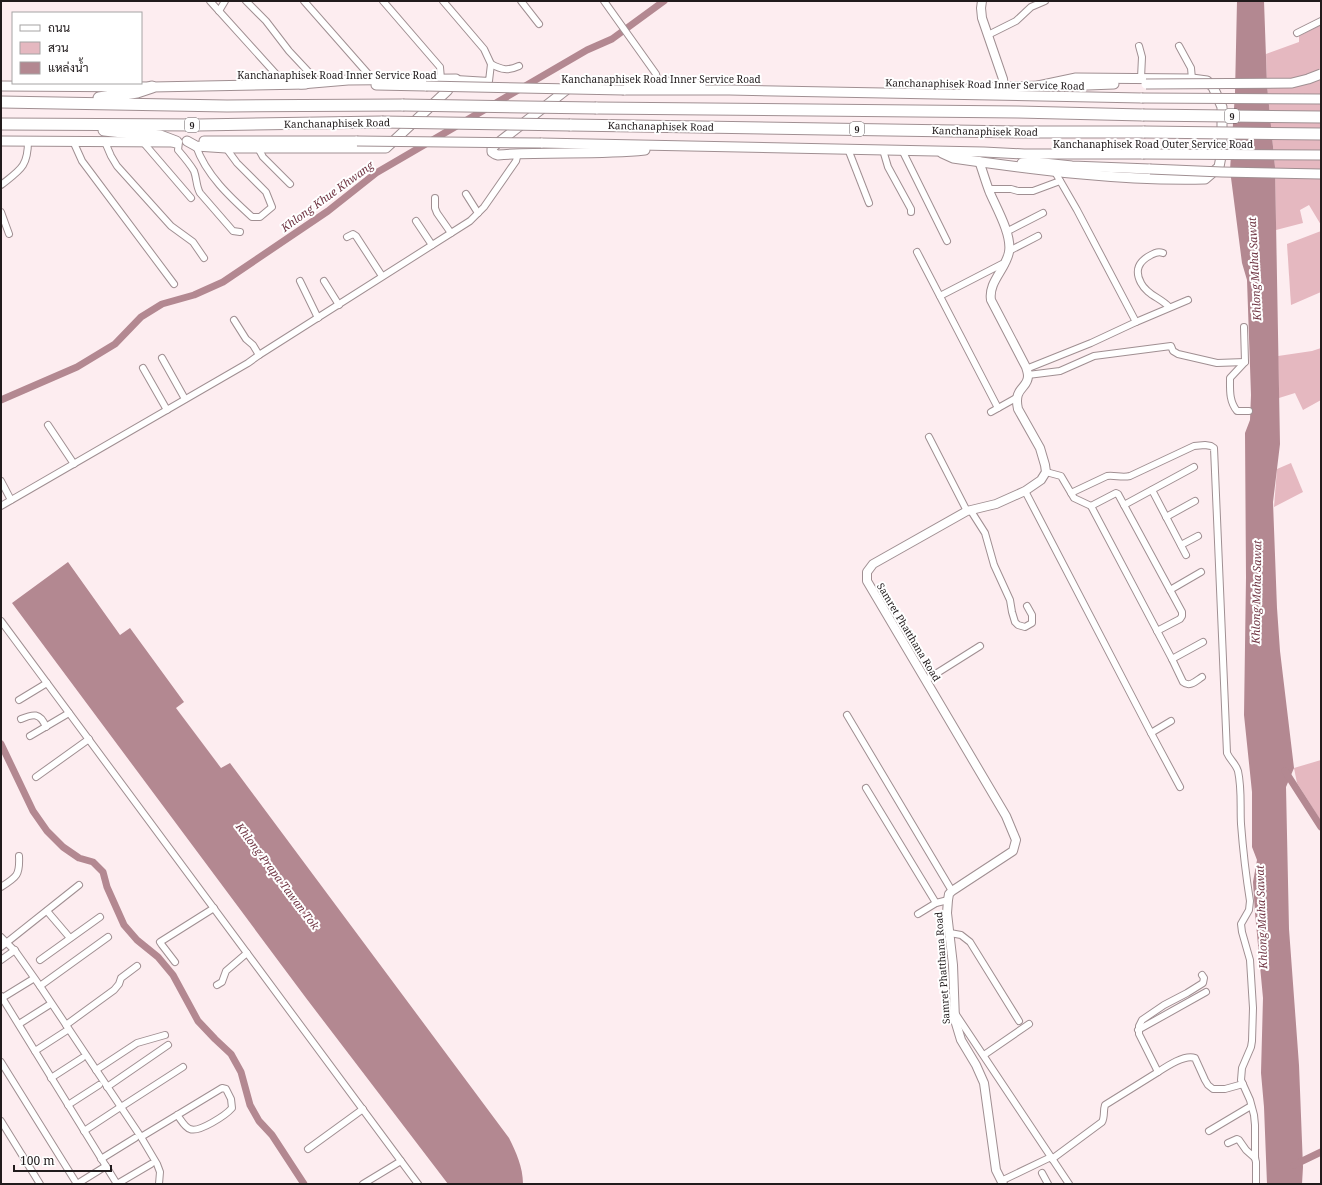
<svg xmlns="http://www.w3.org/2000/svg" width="1322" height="1185" font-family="'Noto Serif',Sarabun,serif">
<rect width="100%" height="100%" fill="#fdedf0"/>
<g fill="#e5b8c0">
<polygon points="1321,25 1321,225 1309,205 1300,210 1303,223 1276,230 1275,167 1267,85 1266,54 1299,42 1299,36"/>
<polygon points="1321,231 1321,292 1291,305 1287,244"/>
<polygon points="1321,348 1321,400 1303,410 1295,393 1279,398 1278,356 1312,351"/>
<polygon points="1291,463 1303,492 1274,507 1277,469"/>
<polygon points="1321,760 1321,821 1297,783 1294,768"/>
</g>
<g fill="#b38891">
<polygon points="1237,1 1264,1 1267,85 1275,167 1280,444 1273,502 1277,608 1280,651 1294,768 1286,787 1289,929 1299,1065 1303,1167 1302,1184 1267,1184 1264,1107 1261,1073 1263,998 1255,913 1253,882 1257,860 1252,847 1252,792 1244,715 1246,577 1245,433 1250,420 1251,395 1247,280 1242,263 1230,170 1235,93"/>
<path d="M68,562L120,635L130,628L184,702L176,708L221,768L230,763L509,1138C516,1152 523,1167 523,1184H448L306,998L12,603Z"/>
</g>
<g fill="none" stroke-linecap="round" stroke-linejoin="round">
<g stroke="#b38891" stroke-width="7">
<polyline points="1,400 77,367 115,344 141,317 162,304 194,295 223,282 328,211 376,173 587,50 612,39 664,1"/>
<polyline points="1,744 33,811 47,831 63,847 79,858 93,862 103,872 107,887 124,925 137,940 158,957 173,975 198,1021 215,1039 231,1054 241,1072 250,1105 259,1121 272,1135 304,1184"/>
<polyline points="1285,771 1321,827"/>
<polyline points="1294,1165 1321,1152"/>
</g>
<defs>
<g id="minor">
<polyline points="210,1 285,84"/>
<polyline points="246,1 266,21 289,51 318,82"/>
<polyline points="304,1 370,76 371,80"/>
<polyline points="383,1 440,67 441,79"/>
<polyline points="443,1 484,49 491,64 489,81 456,79"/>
<polyline points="521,1 539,24"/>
<polyline points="604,1 656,74 658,82"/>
<polyline points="219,11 225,1"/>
<polyline points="1297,33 1321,21"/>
<polyline points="988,35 1016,21 1031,7 1045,1"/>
<polyline points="1139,46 1142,57 1141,78"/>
<polyline points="1179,46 1191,68 1192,79"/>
<path d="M491,64C502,70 508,71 519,66"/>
<polyline points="73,141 82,161 174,284"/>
<polyline points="142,141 191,198"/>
<polyline points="105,142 111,156 117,166 171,226 193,242 204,258"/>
<path d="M179,142L178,150C184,157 190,164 194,171C197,179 196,186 200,193L233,231L240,232"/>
<path d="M196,146C206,175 230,197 252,217H260L272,207L266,192L237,163L226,148"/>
<polyline points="258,148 263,157 290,184"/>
<polyline points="848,149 869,203"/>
<polyline points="883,150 888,167 911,209 911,212"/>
<polyline points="902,150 947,241"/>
<polyline points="1055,172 1077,210 1136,322"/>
<path d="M1,185C20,170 28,167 28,141"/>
<polyline points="988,189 1011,189 1018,191 1033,191 1060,181"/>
<polyline points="466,194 478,213"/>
<polyline points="435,198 435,208 437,213 451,233"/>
<polyline points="1,212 9,234"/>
<polyline points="416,221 432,245"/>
<polyline points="1006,232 1043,213"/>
<polyline points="347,237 353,234 356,236 382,276"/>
<polyline points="1009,251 1038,236"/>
<polyline points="917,252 998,408"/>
<path d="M1163,253C1158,251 1155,253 1151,255C1139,261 1134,270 1141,283C1147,295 1161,298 1169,307"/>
<polyline points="300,281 318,318"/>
<polyline points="324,281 339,305"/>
<polyline points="940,296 1002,264 1005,264"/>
<polyline points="234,320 246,339 253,345 259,355"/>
<path d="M1244,327L1245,362L1230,378C1230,390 1229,401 1237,411H1249"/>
<polyline points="162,358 185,399"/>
<polyline points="143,368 167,410"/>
<polyline points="1026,369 1091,343 1136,322 1188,300"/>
<polyline points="1028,375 1060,371 1094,356 1171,346 1173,351 1178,354 1217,363 1245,362"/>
<polyline points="991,412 1016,398"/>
<polyline points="48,425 74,464"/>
<polyline points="929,437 967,511"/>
<path d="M1046,472L1061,476L1074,498L1091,506L1172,659L1183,682C1190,688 1197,680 1202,677"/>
<polyline points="1,481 11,500"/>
<polyline points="1152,490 1186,555"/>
<polyline points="1025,491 1151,733 1180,787"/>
<path d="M1071,493L1107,476C1115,475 1122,478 1130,476L1194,446L1205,445L1211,446L1214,448L1227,753C1230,760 1236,764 1238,771C1242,789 1240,807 1241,824C1243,850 1246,876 1250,901L1249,910L1241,924L1242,932L1250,960L1253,1008L1252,1041L1251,1047L1242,1068L1241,1080L1250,1100L1254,1115L1255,1125V1158L1256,1162V1184"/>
<polyline points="1124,505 1194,467"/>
<polyline points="1,506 248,363 259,355 470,221 484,207 516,161 518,153"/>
<polyline points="1091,506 1116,493 1118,494 1182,612 1182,616 1180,619 1157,631"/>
<polyline points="971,511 985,533 994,565 1010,600 1012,612 1015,622 1018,625 1025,627 1032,623 1032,615 1027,606"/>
<polyline points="1166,517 1195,501"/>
<polyline points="1181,545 1198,536"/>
<polyline points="1170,590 1201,572"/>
<polyline points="1,621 418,1184"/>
<polyline points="1172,659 1203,642"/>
<polyline points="926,680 980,646"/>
<polyline points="19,700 47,683"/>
<polyline points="847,715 952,891"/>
<path d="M21,719C33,714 40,712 46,727"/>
<polyline points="1151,733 1171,721"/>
<polyline points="30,736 69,713"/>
<polyline points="36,777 89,739"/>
<polyline points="866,788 936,903"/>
<path d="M1,887C17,877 20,875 19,856"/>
<polyline points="47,911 70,938"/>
<polyline points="918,914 936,903 948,900"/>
<polyline points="950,933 961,935 970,942 1019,1021"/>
<polyline points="1,937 16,952 40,986 141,1137 157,1164 160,1172 159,1184"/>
<polyline points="1,947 79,885"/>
<polyline points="1,960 15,950"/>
<polyline points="40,960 100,917"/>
<polyline points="175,962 162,945 160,942 214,908"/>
<path d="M1202,975L1204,978L1203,983L1187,993L1164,1005L1142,1020L1139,1026V1034L1158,1072C1167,1066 1185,1054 1195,1058L1205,1080L1208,1085L1213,1089H1225L1243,1084"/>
<polyline points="217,985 222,982 226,971 247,953"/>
<polyline points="40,986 108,937"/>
<polyline points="1,996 117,1184"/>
<polyline points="2,998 33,979"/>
<polyline points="955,1013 1069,1184"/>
<polyline points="19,1024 49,1005"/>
<polyline points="66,1025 114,990 119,984 121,978 137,966"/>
<polyline points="1138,1030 1206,992"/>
<polyline points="35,1051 66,1031"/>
<polyline points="984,1055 1029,1024"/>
<polyline points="1,1062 77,1184"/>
<polyline points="96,1070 137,1043 165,1035"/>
<polyline points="51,1078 82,1058"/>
<polyline points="107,1087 168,1045"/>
<polyline points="68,1105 99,1085"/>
<polyline points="121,1107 183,1067"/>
<polyline points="1,1121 40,1184"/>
<polyline points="84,1131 119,1108"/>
<polyline points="1209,1131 1251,1106"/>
<path d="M141,1137L222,1088L226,1089L231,1099L232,1108C226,1115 199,1133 190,1129C184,1127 181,1119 177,1115"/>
<polyline points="1228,1143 1237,1139 1239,1140 1246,1150 1255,1158"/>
<polyline points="308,1149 363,1109"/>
<polyline points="101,1159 135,1138"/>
<path d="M1052,1159L1102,1122C1105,1117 1103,1111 1105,1105L1158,1072"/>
<polyline points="1042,1173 1048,1184"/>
<polyline points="1001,1181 1051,1157"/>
<polyline points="77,1184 106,1166"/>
<polyline points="117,1184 151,1164"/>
<polyline points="363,1184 401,1161"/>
</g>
<g id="tertiary">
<polyline points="982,1 981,8 982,18 1003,79 1004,87"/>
<path d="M979,161C983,172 986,183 990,193C997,209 1012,235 1009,252C1006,269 988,282 991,300L1026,367C1027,370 1028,373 1028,376C1028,389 1013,387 1018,409L1040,448L1045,465L1046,472L1041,480L1025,491L996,504L967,511L873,564L867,572V581L1006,816L1016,840L1013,851L952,891L949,894L948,900L947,913L953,965L955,1020L961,1040L976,1065L984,1083L996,1170L1003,1184"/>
</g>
<g id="secondary">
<polyline points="376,85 426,86"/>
<polyline points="1,86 152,87 306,84"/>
<polyline points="1061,86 1114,84"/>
<polyline points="965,89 1004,87 1042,86"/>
<polyline points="624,90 729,90 1142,98"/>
<polyline points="1,141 172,142"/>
<polyline points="187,141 196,146 226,148 386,148 447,91 456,79 348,80 301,84"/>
<polyline points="204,141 357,141"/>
<polyline points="541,143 984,152 1024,154 1143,154"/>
<path d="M645,150C596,155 547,151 498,155L495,154L492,152V149L494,146L570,87L577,85C619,83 660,79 701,85"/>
<path d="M942,153L953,158C1036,170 1121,181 1205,179L1219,167L1222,151V107L1213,87L1207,81L1192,79L1076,78L1038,86"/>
<polyline points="1022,163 1034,162 1072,166 1150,169"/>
</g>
<g id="trunk">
<polyline points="99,98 137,92 152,87"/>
<polyline points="1,102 227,106 403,105"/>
<polyline points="596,108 1018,112 1143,115"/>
<polyline points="1,124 198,125 382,122"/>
<polyline points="570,125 1018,132 1144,132"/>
<polyline points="104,130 160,136 176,142"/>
</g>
</defs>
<use href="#minor" stroke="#a08f92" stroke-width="8"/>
<use href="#tertiary" stroke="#a08f92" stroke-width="10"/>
<use href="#secondary" stroke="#a08f92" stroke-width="11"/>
<use href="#trunk" stroke="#a08f92" stroke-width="13"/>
<use href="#minor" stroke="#fff" stroke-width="6"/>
<use href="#tertiary" stroke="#fff" stroke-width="8"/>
<use href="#secondary" stroke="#fff" stroke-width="9"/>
<use href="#trunk" stroke="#fff" stroke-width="11"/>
<defs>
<g id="secondary-bridge">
<polyline points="1146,84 1292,83 1308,79 1321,74"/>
<polyline points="426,86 624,90"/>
<polyline points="1142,98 1321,99"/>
<polyline points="357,141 541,143"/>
<polyline points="1143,154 1321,155"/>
<polyline points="1150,169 1222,172 1321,174"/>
</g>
<g id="trunk-bridge">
<polyline points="403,105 596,108"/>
<polyline points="1143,115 1321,117"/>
<polyline points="382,122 570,125"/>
<polyline points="1144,132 1321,134"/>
</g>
</defs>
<use href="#secondary-bridge" stroke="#a08f92" stroke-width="11" stroke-linecap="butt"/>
<use href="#trunk-bridge" stroke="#a08f92" stroke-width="13" stroke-linecap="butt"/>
<use href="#secondary-bridge" stroke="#fff" stroke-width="9"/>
<use href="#trunk-bridge" stroke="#fff" stroke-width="11"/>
</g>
<g text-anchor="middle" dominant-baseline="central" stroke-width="4" stroke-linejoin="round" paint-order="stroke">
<g fill="#fff" stroke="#645f60" stroke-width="1">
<rect x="1225" y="109" width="14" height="14" rx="3"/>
<rect x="185" y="118" width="14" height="14" rx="3"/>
<rect x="850" y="122" width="14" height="14" rx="3"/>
</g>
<g font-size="9" font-weight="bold" fill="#211b1c">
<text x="1232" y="116">9</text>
<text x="192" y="125">9</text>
<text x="857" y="129">9</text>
</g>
<g font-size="10" fill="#211b1c" stroke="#fff">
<text x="337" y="75">Kanchanaphisek Road Inner Service Road</text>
<text x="661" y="79">Kanchanaphisek Road Inner Service Road</text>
<text transform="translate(985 84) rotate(1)">Kanchanaphisek Road Inner Service Road</text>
<text transform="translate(337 123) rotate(-1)">Kanchanaphisek Road</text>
<text transform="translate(661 126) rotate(1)">Kanchanaphisek Road</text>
<text transform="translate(985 131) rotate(1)">Kanchanaphisek Road</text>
<text x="1153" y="144">Kanchanaphisek Road Outer Service Road</text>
<text transform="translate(909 632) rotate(59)">Samret Phatthana Road</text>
<text transform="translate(942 968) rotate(-94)">Samret Phatthana Road</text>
</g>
<g font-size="11" font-style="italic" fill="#723846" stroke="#fff">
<text transform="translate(327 196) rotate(-36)">Khlong Khue Khwang</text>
<text transform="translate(1254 269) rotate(-93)">Khlong Maha Sawat</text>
<text transform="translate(1256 592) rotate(-89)">Khlong Maha Sawat</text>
<text transform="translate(278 876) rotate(53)">Khlong Prapa Tawan Tok</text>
<text transform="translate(1261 917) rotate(-92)">Khlong Maha Sawat</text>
</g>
</g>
<rect width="1322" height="1185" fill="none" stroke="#211b1c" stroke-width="4"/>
<rect x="12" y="12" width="130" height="72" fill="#ffffff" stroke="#a6a4a4"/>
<rect x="20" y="25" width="20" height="6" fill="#ffffff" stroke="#a6a4a4"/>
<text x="48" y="32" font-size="12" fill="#211b1c">ถนน</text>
<rect x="20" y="42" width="20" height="12" fill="#e5b8c0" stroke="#a6a4a4"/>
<text x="48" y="52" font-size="12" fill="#211b1c">สวน</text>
<rect x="20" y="62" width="20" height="12" fill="#b38891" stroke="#a6a4a4"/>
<text x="48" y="72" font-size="12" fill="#211b1c">แหล่งน้ำ</text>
<path d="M14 1165v6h97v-6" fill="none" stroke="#211b1c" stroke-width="2"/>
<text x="20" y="1165" font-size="12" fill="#211b1c" stroke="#ffffff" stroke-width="3" paint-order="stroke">100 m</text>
</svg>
